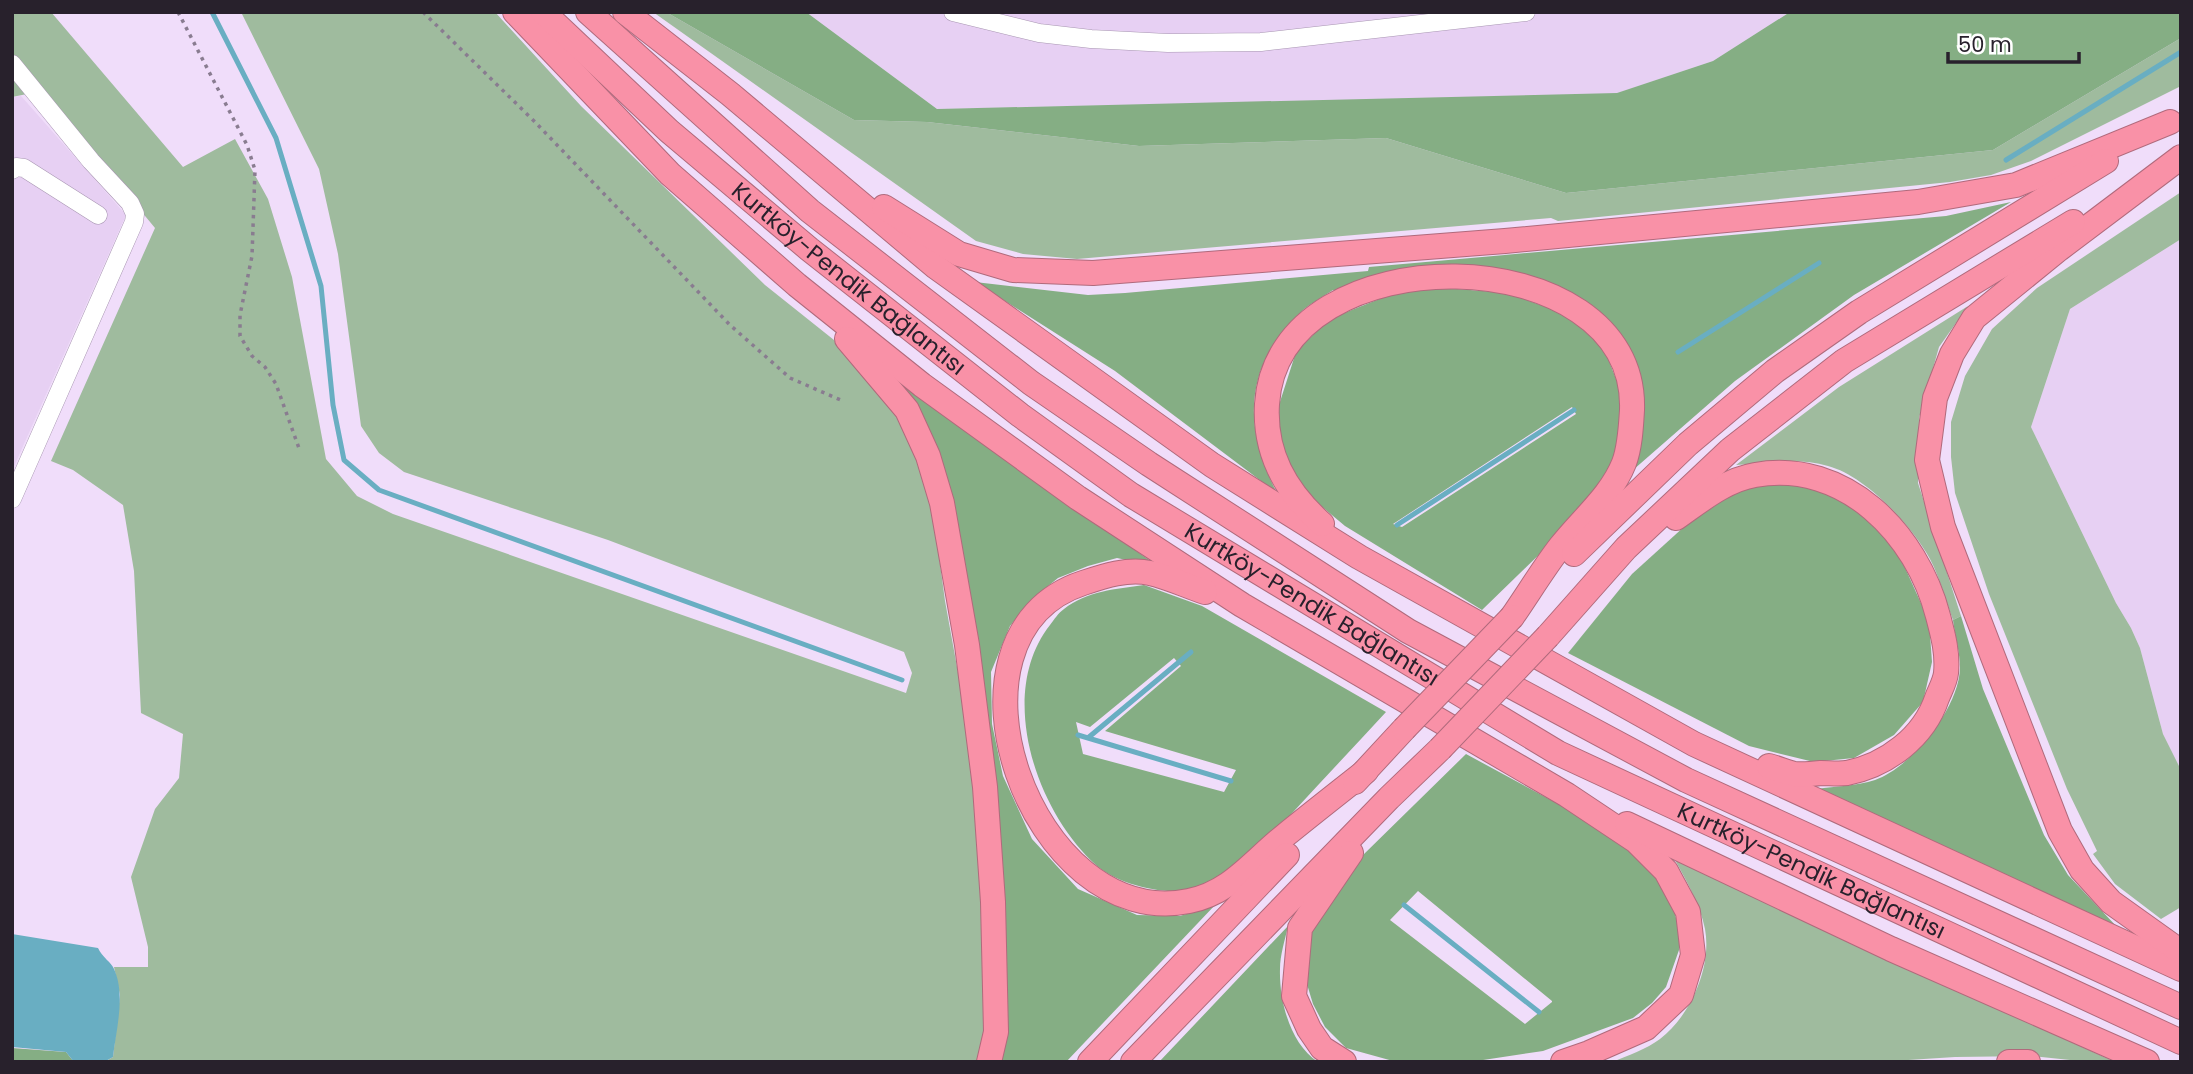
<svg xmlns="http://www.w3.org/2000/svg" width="2193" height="1074" font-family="Poppins,sans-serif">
<rect width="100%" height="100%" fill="#f0ddfa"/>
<g fill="#e7d0f3">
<polygon points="806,12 1790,12 1713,61 1612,95 937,109"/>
<polygon points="21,96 126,215 12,471 12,97"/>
<polygon points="2181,239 2181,770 2163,734 2140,648 2131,628 2116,603 2031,427 2070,309"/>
</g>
<g fill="#9fbb9e">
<polygon points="12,12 51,12 183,167 235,139 268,199 292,277 326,459 357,496 393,514 906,693 912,673 904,652 608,540 404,472 379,453 361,426 338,254 319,169 241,12 495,12 581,106 765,285 834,340 890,405 917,454 933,511 945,601 961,689 975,799 984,962 984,1026 979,1062 104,1062 113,1057 120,995 114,967 148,967 148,947 131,877 155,809 179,778 183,734 141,713 134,571 123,505 73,470 51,461 155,228 42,91 12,97"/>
<polygon points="653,12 666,12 854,120 927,122 1139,146 1386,138 1566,193 1993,150 2181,38 2181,86 2031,161 1991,175 1950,182 1558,221 1551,218 1077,259 1023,254 976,241"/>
<polygon points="2181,192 2181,239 2070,309 2031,427 2116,603 2131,628 2140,648 2163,734 2181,770 2181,907 2161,919 2115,884 2093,854 2097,851 2067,789 1989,594 1955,493 1951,457 1951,422 1965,376 1992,329 2037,288"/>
<path d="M1968,306L1939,347L1919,418L1918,483L1961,616L1953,620C1946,601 1940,578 1930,559C1912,526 1866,476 1828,466C1799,457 1766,463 1736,465L1839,387Z"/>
<path d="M1675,860L2115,1062H2089L2031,1056L1955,1057L1877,1062H1612C1627,1056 1647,1049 1660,1039C1691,1015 1712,967 1705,929C1700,904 1687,882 1675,860Z"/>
</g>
<g fill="#85ae84" fill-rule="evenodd">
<polygon points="666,12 806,12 937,109 1617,93 1713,61 1790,12 2181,12 2181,38 1993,150 1566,193 1386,138 1139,146 927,122 854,120"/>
<path d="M2011,202L1854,295L1735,381L1633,470L1641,438L1645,405L1638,372L1621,339L1605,319L1584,302L1546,285L1338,293L1333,290C1323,297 1311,303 1302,311C1244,365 1242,426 1277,493L1115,371L975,282L1088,295L1125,293L1368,271L1369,267L1946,216Z"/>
<path d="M1432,287L1508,293L1565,314L1604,348L1625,402L1617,457L1602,483L1552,542L1482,610L1345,526L1302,490L1289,466L1281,441L1278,408L1296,352L1329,319L1387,296ZM1572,407L1576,414L1402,527L1393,524Z"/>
<polygon points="896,374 966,431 1159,567 1117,558 1088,566 1058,578 1032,599 1010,626 991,672 992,724 1003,776 1032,839 1078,889 1137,915 1180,916 1216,904 1066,1062 1000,1062 1004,1027 938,450"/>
<polygon points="1777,481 1826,489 1875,524 1902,561 1929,621 1932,662 1923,702 1894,735 1854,758 1814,762 1749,746 1568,653 1632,574 1686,525 1737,491"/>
<path d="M1144,585L1202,606L1386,712C1356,745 1325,777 1295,810C1273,834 1251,862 1221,877C1212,881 1201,887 1191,889C1164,896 1117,884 1096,865C1036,811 996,694 1050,625C1054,620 1058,613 1064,609C1087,591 1116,589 1144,585ZM1174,658L1181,666L1105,731L1236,770L1224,792L1083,754L1076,722L1090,727Z"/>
<path d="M1961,616L1983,689L2044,835L2068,875L2117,927L1817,789C1835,786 1857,786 1875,780C1912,767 1959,708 1960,668C1960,653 1955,636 1953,620Z"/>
<path d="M1466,754L1575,813L1628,849L1656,874L1674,910L1679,930V950L1666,987L1652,1003L1633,1018L1543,1051L1470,1062L1393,1061L1346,1048L1325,1027L1313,1004L1306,981L1308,931L1362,856ZM1418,891L1552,1001V1002L1525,1024L1390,920Z"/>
<path d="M1288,926C1285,940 1280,955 1280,969C1279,1000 1290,1044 1318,1062H1159Z"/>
<polygon points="12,1048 66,1052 74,1062 12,1062"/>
</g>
<path fill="#69aec2" d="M12,934L98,948C102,957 112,963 114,969C126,995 116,1030 113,1057L104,1062H74L66,1052L12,1047Z"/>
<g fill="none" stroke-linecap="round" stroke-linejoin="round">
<g stroke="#69aec2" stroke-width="5">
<polyline points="212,12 276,138 321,286 333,405 344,460 379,490 902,680"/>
<polyline points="2006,160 2181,52"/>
<polyline points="1678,352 1819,263"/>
<polyline points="1397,525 1574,410"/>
<polyline points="1078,735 1231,781"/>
<polyline points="1089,737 1191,652"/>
<polyline points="1404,905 1539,1012"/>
</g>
<defs>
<g id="minor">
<polyline points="953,12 1039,33 1091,39 1168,43 1261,42 1526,12"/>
<polyline points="12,64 91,161 130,203 135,214 134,222 12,499"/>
<polyline points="12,170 16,167 24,168 98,215"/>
</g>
<g id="highway">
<polyline points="515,12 670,174 797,285 922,385 1078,498 1242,605 1567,795 1636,841 1666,871 1688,912 1693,955 1681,995 1646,1028 1589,1053 1563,1062"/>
<path id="s1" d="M543,12L669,131L809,249L1020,415L1131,495L1558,753L2181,1042"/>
<polyline points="588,12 810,211 1031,383 1149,464 1408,631 1686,780 2181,1007"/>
<polyline points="625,12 730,94 936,267 1212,465 1359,557 1694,744 2181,969"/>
<polyline points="2181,157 2059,249 1974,318 1952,354 1935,398 1927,460 1943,527 2060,831 2082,870 2111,902 2181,952"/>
<polyline points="884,207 959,254 1013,270 1093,273 1505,241 1918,202 2016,185 2170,122"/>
<polyline points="847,339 907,410 928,456 942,503 967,645 985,787 993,902 996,1032 989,1062"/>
<path d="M1676,518C1699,502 1725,480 1755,475C1845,459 1917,534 1938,616C1943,635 1948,653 1946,673C1945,682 1940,690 1937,698C1924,737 1887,765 1847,773C1839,774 1829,773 1821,773C1812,774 1802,775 1794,774C1786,772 1777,768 1769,766"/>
<path d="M1322,524C1285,491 1264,453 1267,404C1278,230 1638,236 1632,410C1631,427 1630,447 1624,463C1611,496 1582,519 1560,547C1543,569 1528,594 1512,617"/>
<polyline points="1574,554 1688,444 1775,371 1859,312 2106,161"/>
<path d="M1205,592C1187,586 1168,577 1150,573C1128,568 1104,576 1083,583C925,635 1032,933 1189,901C1230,893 1252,862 1283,837C1310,815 1338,793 1366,771"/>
<polyline points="1548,636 1626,548 1730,450 1844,361 2073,222"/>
<polyline points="1355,782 1404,729"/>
<polyline points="1627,824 1891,949 2147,1062"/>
<polyline points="1090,1062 1287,855"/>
<polyline points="1133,1062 1389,798 1440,749"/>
<polyline points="1344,1062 1322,1048 1309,1029 1294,996 1300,928 1351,853"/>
<polyline points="2009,1062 2028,1062"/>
</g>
</defs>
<use href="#minor" stroke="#a896b2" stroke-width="19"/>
<use href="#highway" stroke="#b06a7c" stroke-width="26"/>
<g stroke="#897c90" stroke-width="3.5" stroke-dasharray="3.5 5" stroke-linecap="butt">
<polyline points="178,12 247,145 255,170 252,256 240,315 240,336 252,356 265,367 276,384 300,451"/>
<polyline points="423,12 534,121 730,325 790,378 843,401"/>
</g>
<use href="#minor" stroke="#fff" stroke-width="18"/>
<use href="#highway" stroke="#f991a7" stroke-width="24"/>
<defs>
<g id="highway-bridge">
<polyline points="1404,729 1512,617"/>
<polyline points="1440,749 1548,636"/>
</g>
</defs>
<use href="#highway-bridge" stroke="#b06a7c" stroke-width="26" stroke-linecap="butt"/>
<use href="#highway-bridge" stroke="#f991a7" stroke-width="24"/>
</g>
<g text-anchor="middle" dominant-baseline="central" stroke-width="6" stroke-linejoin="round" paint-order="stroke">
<g font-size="23" fill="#28212c" stroke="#fff">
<text stroke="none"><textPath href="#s1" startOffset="406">Kurtköy-Pendik Bağlantısı</textPath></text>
<text stroke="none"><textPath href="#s1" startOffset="973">Kurtköy-Pendik Bağlantısı</textPath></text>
<text stroke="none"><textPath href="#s1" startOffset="1540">Kurtköy-Pendik Bağlantısı</textPath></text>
</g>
</g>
<rect width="2193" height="1074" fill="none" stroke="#28212c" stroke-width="28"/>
<path d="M1948 52v10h131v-10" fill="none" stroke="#28212c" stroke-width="3.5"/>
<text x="1958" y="52" font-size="21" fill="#28212c" stroke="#ffffff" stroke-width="5" paint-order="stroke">50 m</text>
</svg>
